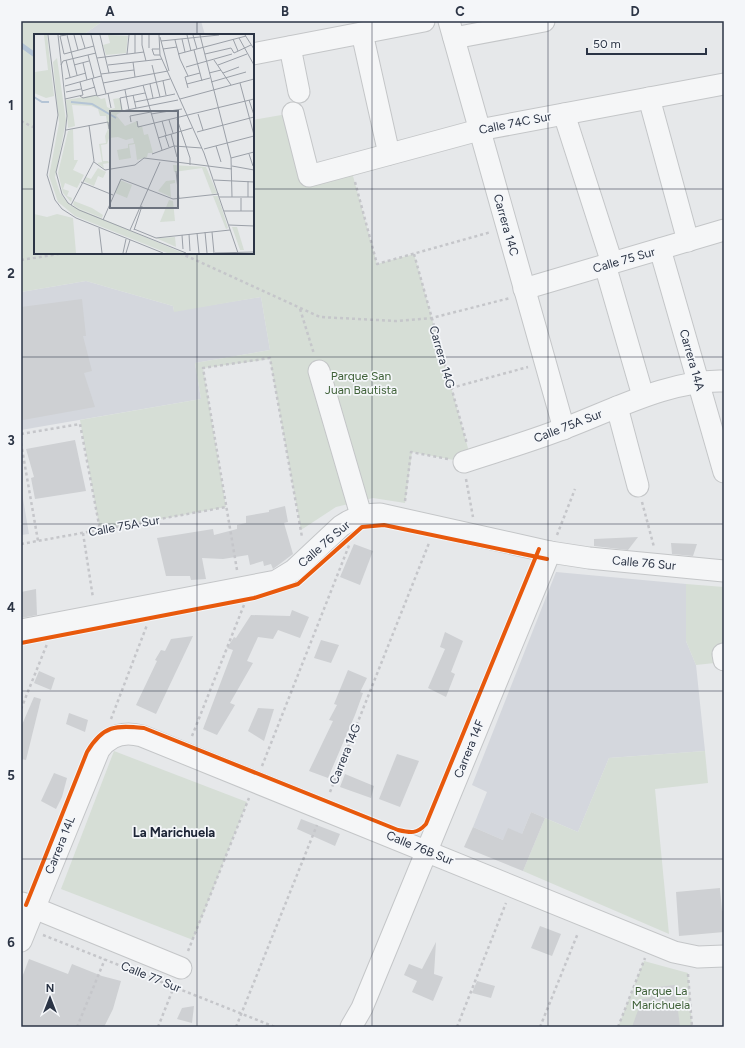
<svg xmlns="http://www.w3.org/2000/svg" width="745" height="1048" font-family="Figtree,sans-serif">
<rect width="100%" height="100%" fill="#e6e8ea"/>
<g fill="#d4d7dd">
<polygon points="103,21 201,21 205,35 83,35"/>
<polygon points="86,281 173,306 174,311 261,297 270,350 195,363 201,399 21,430 21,292"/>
<polygon points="21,487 29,534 21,535"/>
<polygon points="556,572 686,584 686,641 696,665 705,751 609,758 578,832 531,812 522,834 503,840 473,827 487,792 472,785"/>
</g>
<g fill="#d6ded6">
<polygon points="21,21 103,21 83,35 35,35 35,253 253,253 253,120 293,113 309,176 350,165 377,264 414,254 471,459 464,462 412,452 405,503 373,498 336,507 301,530 270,359 203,368 226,507 100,530 80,420 201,399 195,363 270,350 261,297 174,312 173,306 86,281 21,292"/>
<polygon points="686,584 724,587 724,662 696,665 686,641"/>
<polygon points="114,751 247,802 193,940 61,889"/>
<polygon points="705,751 708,783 655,789 669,934 523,871 545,818 578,832 609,758"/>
<polygon points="644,961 688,973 692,1027 618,1027"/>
</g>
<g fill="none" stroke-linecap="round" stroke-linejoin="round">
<polyline stroke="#b4c4d5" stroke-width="5" points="21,45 35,55"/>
</g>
<g fill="#ced0d3">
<polygon points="82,299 86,336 83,336 92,371 84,373 95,407 23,420 21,413 21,307"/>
<polygon points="75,440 86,491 35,499 31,478 34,477 26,449"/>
<polygon points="285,506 288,522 284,523 293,554 273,569 271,564 264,566 263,561 250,565 248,555 223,559 202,558 206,579 191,580 190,576 166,576 157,538 213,529 214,535 237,529 237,525 246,523 246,516 269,512 269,510"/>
<polygon points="638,537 628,550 594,546 594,539"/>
<polygon points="671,543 697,544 693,556 672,554"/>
<polygon points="354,544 373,551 360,585 340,577"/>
<polygon points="36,589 37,615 21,618 21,592"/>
<polygon points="292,610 309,617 300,638 278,630 273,639 258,637 247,661 253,663 230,703 235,705 217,735 203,729 233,650 227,648 234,637 236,638 251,615 290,616"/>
<polygon points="445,632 463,641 451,672 455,674 446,697 428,688 445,649 440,647"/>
<polygon points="193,636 156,714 136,705 157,661 155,660 161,650 165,651 171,639"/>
<polygon points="321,640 339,645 331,663 314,658"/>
<polygon points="348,670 367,678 360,692 363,693 355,715 328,778 309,771 333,721 329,720 337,705 334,704"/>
<polygon points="39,671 55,678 51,690 34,683"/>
<polygon points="34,697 41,699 26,760 21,759 21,727"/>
<polygon points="258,708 274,709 264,741 248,731"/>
<polygon points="69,713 88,720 85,732 66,724"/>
<polygon points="397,754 419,761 400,807 379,799"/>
<polygon points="54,773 67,778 62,797 56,809 41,801"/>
<polygon points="345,774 374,786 371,798 340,787"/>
<polygon points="531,812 545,818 523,871 464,847 473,827 503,840 508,828 522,834"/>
<polygon points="301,819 340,834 335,846 297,829"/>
<polygon points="720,888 722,911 724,910 724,932 679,936 676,892"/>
<polygon points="540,926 561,934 552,956 531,948"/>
<polygon points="436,942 434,974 443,977 433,1001 412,992 417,981 404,975 409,964 422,969"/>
<polygon points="29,959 68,974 72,964 102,976 121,981 113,1009 104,1027 21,1027 21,980"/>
<polygon points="477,981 495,986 491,998 472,993"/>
<polygon points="675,985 680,1027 632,1027 642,999 650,998 649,988"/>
<polygon points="194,1006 192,1023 177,1019 182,1008"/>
</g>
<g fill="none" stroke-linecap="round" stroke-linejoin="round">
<defs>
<g id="minor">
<polyline points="449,21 564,429"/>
<polyline points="362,33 389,154"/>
<polyline points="454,38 544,21"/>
<polyline points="290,47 299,92"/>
<polyline points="253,54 424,21"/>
<polyline points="649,98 688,241"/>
<polyline points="293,113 309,176 479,130 724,84"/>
<polyline points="564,114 612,263"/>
<polyline points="660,249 724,472"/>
<polyline points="605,265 643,396"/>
<polyline points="524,289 724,230"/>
<polyline points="319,371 361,515"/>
<polyline points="617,407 638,486"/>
<path d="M464,462C497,451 532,441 565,428C613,410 671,379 724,381"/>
<path d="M21,630L276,581L294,570L341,526C354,517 365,514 380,514L550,552L589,558L724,571"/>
<polyline points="723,654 724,660"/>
<polyline points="22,903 181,968"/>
<path d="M21,941L99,750C109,735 125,731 142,736L674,952L698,957L724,956"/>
<polyline points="351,1027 362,1008 550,552"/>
</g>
</defs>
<use href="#minor" stroke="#c4c6c8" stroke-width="23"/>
<g stroke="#c5c6ca" stroke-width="2.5" stroke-dasharray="3 3" stroke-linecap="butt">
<polyline points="21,121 35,128"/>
<polyline points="355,182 377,264 491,232"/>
<polyline points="180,253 320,317 396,321 432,318 510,298"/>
<polyline points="414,254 467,444"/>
<polyline points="21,260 65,253"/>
<polyline points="300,309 314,354"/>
<polyline points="451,388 528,367"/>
<polyline points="21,434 80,424 100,530"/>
<polyline points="21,443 38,541"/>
<polyline points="466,479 473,517"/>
<polyline points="405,501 411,452 448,459"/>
<polyline points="642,502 654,547"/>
<polyline points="83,533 93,598"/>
<polyline points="557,535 575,489"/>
<polyline points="21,544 226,507"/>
<polyline points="237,570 203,368 270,358 302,537"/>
<polyline points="21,709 47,644"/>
<polyline points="111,719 147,625"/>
<polyline points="192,736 244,605"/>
<polyline points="262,766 350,543"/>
<polyline points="330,792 429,543"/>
<polyline points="43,935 275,1027"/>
<polyline points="188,951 249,798"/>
<polyline points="688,974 692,1027"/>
<polyline points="77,1027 105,959"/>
<polyline points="158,1027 175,984"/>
<polyline points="236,1027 317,825"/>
<polyline points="457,1027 506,903"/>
<polyline points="540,1027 578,933"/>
<polyline points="618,1027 645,958"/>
</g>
<use href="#minor" stroke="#f5f6f7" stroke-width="21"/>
<defs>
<g id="cycleway">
<polyline points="21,643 254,598 298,584 362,527 384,525 547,559"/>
<path d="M26,905L87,752C103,725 116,725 144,728L398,830C411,833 417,834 426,824L539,549"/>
</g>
</defs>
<use href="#cycleway" stroke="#f4f6f9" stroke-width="6"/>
<use href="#cycleway" stroke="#e8590c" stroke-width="4"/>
</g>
<path fill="none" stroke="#2b3445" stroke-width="1" stroke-opacity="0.55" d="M197,21V35M372,21V1027M548,21V1027M21,189H35M253,189H724M197,253V1027M21,357H724M21,524H724M21,691H724M21,859H724"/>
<g text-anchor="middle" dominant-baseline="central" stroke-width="3.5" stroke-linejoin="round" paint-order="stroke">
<g font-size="12" fill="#2b3445" stroke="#f4f6f9">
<text transform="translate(515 123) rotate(-11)">Calle 74C Sur</text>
<text transform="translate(506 225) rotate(74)">Carrera 14C</text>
<text transform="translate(624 260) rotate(-16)">Calle 75 Sur</text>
<text transform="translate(442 357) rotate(74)">Carrera 14G</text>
<text transform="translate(692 360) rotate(74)">Carrera 14A</text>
<text transform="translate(568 426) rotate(-21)">Calle 75A Sur</text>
<text transform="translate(124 526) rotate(-10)">Calle 75A Sur</text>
<text transform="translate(324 544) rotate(-41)">Calle 76 Sur</text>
<text transform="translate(644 563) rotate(5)">Calle 76 Sur</text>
<text transform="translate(469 749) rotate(-68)">Carrera 14F</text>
<text transform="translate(345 754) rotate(-68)">Carrera 14G</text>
<text transform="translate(60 845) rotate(-68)">Carrera 14L</text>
<text transform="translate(420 848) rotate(22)">Calle 76B Sur</text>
<text transform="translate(151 977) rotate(22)">Calle 77 Sur</text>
</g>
<g font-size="12" fill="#3f6138" stroke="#f4f6f9">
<text x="361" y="376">Parque San<tspan x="361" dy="14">Juan Bautista</tspan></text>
<text x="661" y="991">Parque La<tspan x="661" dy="14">Marichuela</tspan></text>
</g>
<g font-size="13" font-weight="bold" fill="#1d2536" stroke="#f4f6f9">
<text x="174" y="832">La Marichuela</text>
</g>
</g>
<g transform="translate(34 34)">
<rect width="220" height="220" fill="#e6e8ea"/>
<path d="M10,1H13L20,62L12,64L0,59V29L1,38L14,36ZM74,1L94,2L92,19L72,21L69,11L76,9ZM23,24L32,87L21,143L26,159L36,171L149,219H133L41,182L24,168L15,142L25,89L19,28ZM62,61L67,65L71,64L73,73L77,75L81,74L79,65L86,64L89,77L82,81L91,92L103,87L104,93L108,92L110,101L114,100L119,119H114L113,123L103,126L101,110L95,111L97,124L85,126L83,116L94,114V110L100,109L99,104L92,106L84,103L75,104L73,110L67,111L69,127H74L75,129L69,130L70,134L63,129L68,128L65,110L72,109L71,102L74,95L72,82H66L64,75L57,72L38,71L41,92L34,94L32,66ZM39,95L40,126H44L39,136L50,141L43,154L31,149L29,155L35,157L33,162L38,164L37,168L29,159L24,139L34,97ZM139,131L172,133L183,159L178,160L168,134L140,138ZM64,134L72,138L69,144L64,142L60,152L49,147L52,143L57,145ZM86,146L98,151L93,164L81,159ZM141,146V149L136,150L137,163L124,157L132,147ZM179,162H184L194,194L192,195ZM135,166L139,167L141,187L126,188ZM40,167L58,174L69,181L68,184L44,174L39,171ZM0,180L13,183L23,180L39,184L42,219H0ZM198,193H203L210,216H206ZM141,203L142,213L122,204Z" fill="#d6ded6"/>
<path fill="none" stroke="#b4c4d5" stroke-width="2" d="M0,63L8,68H15M37,68L58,70L82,84"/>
<path fill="none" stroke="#9ba0a8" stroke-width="1" d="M14,1L24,81L13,141L21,166L28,175L42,184L129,219M24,1L33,82L31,100L22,138L28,160L34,169L45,176L152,219M32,1L26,2L30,20L60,12M33,1L43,41M40,1L44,16M47,1L51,14M57,1L72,60M66,1L75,39M108,1V11L112,27M115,1V14M125,1L126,21L170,119L204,219M153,1L157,17M159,1L163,15M166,1L197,124L198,163M211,1L220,15M126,3L135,37M205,4L220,31M148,5L151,18M199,5L204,17M141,6L146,25L154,42M127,7L185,1M125,15H118L120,21H126M129,15L143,13M160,16L168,47M101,19V1M93,20L95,1M144,20L212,2M171,20L197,14L200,19L217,11M54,21L60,44M63,24L110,18M32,26L36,43M180,26L197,51M99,28L101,43M49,29L53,46M27,31L29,27L62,19M40,31L55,27M74,31L128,25M118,31L126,63M184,31L213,20M152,33L198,20M175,39L187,36M189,39L205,33M67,40L100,36M58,44L63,62L136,45M31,45L52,39M129,47L132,61M46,48L49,61M177,48L212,38M69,49L134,37M206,49L220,101M116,50L119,64M153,50L176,44M109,51L128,116M31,52L67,42M154,54L151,43L166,39M91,56L95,76M48,57L61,53M32,58L47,55M74,59L77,74M111,59L86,64L88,77L144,66M99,61L102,74M46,62L49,64L63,61M31,65L49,61M146,65L220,45M215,66L220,81M101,68L141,60M117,80L148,75M164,80L169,96M143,85L156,124V131M135,86L139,99M103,87L104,93L220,65M128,87L132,101M97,88L96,82L117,78M32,96L74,88L75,95M163,98L220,83M137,100L143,123M131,101L135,113M124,104L158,94M182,112L187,128M170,115L220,102M118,120L140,112L168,114M215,120L219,132M197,124L220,118M60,128L71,136L101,131L110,124L198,135M198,132L220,136M142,137L145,165M180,146L220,148M47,148L79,161M185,163H220M214,163V147M207,164V177M37,171L60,127L55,91M190,177H220M69,186L87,145L139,165L185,160M195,191L220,192M65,194L68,219M100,195L122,204L196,196M96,196L126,128M100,196L108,172M171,198L173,219M178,198L180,219M163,199L165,219M155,200L156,217M148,201L149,215M89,219L92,205M92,219L96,206M181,219L220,218"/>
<path fill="#6c737f" fill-opacity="0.15" stroke="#6c737f" stroke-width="2" d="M76,77H144V174H76Z"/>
<rect width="220" height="220" fill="none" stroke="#2b3445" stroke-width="2"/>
</g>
<rect width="745" height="1048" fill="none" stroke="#f4f6f9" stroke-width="44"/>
<g transform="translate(50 998)" stroke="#f4f6f9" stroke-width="3" paint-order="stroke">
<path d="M0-3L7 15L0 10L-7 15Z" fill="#2b3445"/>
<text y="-6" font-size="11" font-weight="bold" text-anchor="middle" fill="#2b3445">N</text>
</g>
<path d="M587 48v6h119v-6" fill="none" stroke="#2b3445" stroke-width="2"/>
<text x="593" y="48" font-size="12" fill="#2b3445" stroke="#f4f6f9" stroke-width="3" paint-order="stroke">50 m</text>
<rect x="22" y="22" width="701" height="1004" fill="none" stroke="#2b3445" stroke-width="1.5"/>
<g font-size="13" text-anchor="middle" font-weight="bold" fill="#2b3445">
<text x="110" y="16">A</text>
<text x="285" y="16">B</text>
<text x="460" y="16">C</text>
<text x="635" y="16">D</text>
<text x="11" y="110">1</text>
<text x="11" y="278">2</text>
<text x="11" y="445">3</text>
<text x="11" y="612">4</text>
<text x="11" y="780">5</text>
<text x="11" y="947">6</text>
</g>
</svg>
